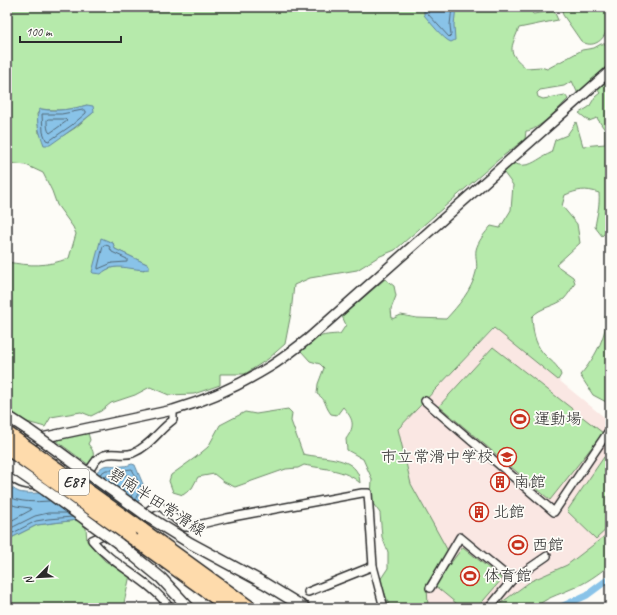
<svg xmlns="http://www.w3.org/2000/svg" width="617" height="615" font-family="Caveat,'Klee One',sans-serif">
<rect width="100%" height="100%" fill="#fdfcf7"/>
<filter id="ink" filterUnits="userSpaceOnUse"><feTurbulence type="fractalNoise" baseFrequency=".025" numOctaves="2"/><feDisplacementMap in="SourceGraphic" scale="8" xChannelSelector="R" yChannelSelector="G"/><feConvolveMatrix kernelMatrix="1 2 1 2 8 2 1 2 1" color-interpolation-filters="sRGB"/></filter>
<g filter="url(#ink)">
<polygon fill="#fae7e3" points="495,328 610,422 610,532 567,565 531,581 494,608 428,608 427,584 447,551 411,484 397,429"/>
<g fill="#b6eaab" stroke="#708a6b" fill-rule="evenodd">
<path d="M7,7H529L533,14L554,11L558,20L519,28C511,49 506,51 526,68L541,67L547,69L582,50L594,48L601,44H607L610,47V65L578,94L572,81L564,86L540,90L537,93L538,97L543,99L565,95L568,99C559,108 538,131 526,131L525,139L498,160L395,250L378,257L357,270L310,278L294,285L291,313L285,344L268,359L245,374H220V385L194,394L169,395L150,387L135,395L111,403L101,411L91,416L81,412L51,417L45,427L27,422L7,409V262C31,266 46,267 69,258L76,234L73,227L57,205L52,191L43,173L26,165L7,163ZM87,105L94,112L75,128L64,135L39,133L37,114L41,109C58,111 71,110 87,105ZM111,242L113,243L115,249L149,265L144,270C131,268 116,263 104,271Z"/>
<path d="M562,7H609C609,15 609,22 607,29C604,41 592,49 581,41L563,15L561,8Z"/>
<path d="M610,77V228L602,236L595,227C597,214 600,206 599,193C585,188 578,190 565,195L562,206L577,224L580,243L556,265L573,277L575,283C572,288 568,295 564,299C554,307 540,307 532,317C533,330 534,342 543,353C550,361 558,364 561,375L558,380L494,328L398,429L411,484L448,551L427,584L428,608H390L380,580L388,568V552L382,537L380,513L371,501L372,479L363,459L347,450L346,439C356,425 353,419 343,407L337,415L331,414C324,405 327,400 317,394L318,384L324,368L320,364L310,361L301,351C314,336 320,335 340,334L346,325L342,316L385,279L394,286L396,296L391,309L392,319L401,315L417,318L446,319C458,306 472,290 476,272C478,265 475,257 476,250C478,241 485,233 491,226L500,228L511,210L513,185L504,173L512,163C516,164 521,166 525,165C533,165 542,156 551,153L555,140L567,135L576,122L583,146L605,144V130L597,118L589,121L579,113L589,107L595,97L600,93L597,89Z"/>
<path d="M610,311V404L593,395L580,375C590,364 600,348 604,333C606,328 605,322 605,317Z"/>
<polygon points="493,347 603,433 550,500 439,406"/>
<path d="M288,409L292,413L291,421L303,454C323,459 359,455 360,483C345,469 323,469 304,465L298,468L286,469L235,487L224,482L214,474L198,477L192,488L183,495L173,492L169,481L171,475L196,457L208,447L220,425L245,412L256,414Z"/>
<path d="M88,433L90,440L88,444C95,452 95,456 89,465L55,440Z"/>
<polygon points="604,457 610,462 610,526 596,539 567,511"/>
<polygon points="77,520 86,528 87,541 105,561 130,575 123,608 7,608 7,543 9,539 37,525"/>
<path d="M610,532V565C598,574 585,584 571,589C558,595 545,598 535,608H494L531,581L567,565Z"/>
<polygon points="463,547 502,579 477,608 462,608 434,585"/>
</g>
<g fill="#89c3e8" stroke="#63869c">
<path d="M425,7H456L454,25L455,40L451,42C444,40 430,22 424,15V11Z"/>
<path d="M87,105L93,106L94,112L74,128L50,145H44C40,134 35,121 39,110L41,109C57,112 72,109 87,105Z"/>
<path d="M101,238L113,243L115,249L149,265V269C132,272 115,260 101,274L93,273L92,272Z"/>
<path d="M132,464L135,465L145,489C140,498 137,508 127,512L91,516L77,520L37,525L9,539L7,543V483C11,487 14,490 19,492C32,496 72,490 83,484C92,480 96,470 104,466C111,464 117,467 123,466C126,466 129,465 132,464Z"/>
</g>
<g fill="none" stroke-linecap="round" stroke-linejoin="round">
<g stroke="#516877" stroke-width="1">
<polyline points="429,7 428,14 449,37 451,35 450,25 452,7"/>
<polygon points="84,110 86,111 86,113 72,125 49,141 46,140 43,132 42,114 61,114"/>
<path d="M49,119H65L67,121L50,133C47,131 47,124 47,120Z"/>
<polygon points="105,245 109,246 112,252 127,259 127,262 112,263 98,269 98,267 103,246"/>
<polyline points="100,474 106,470 123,470 132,469 141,487 135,500"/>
<polyline points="104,478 108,475 129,475 135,487 131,497"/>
<path d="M7,496C20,503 35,502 49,501"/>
<polyline points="7,503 16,506 30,508 31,510 7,523"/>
<polyline points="7,530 35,516 48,513 66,513"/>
<polyline points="7,536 36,521 48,519 72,517"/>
</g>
<polyline stroke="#89c3e8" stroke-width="7" points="559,608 587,595 610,578"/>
<defs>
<g id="minor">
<polyline points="425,401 554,512 610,429"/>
<path d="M7,472C17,484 23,485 38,486"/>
<path d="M74,481C90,479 91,462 100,457C110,450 122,457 133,453C150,446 159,430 173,420V410"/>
<path d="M132,524C146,521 144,507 160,506L185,527H189L227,518L362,493H368L373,566L384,608"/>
<path d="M120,527L92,540C114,567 149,579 170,608"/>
<polyline points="430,588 460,537 512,580"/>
<polyline points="308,592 373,566"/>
<polyline points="489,608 512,580 547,556"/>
</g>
<path id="tertiary" d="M18,443L173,410C208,400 240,385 271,366C284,358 296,348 308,339L610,71"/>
<g id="secondary">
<polyline points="7,416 27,429"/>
<polyline points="51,446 85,471"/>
<polyline points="150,518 190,543 264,583 305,608"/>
<polyline points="118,543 161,578 189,608"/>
</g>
<g id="motorway">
<polyline points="141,529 250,608"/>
<polyline points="129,535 230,608"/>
</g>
</defs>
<use href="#minor" stroke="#2b2b2b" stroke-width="10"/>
<use href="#tertiary" stroke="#2b2b2b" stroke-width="12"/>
<use href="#secondary" stroke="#2b2b2b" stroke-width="13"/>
<use href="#motorway" stroke="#2b2b2b" stroke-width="16"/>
<use href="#minor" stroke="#fdfcf7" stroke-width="7"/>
<use href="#tertiary" stroke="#fdfcf7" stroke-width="9"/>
<use href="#secondary" stroke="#fdfcf7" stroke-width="10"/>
<use href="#motorway" stroke="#fedbac" stroke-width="13"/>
<defs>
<g id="secondary-bridge">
<polyline points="27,429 51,446"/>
<polyline points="7,464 45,490 118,543"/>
<polyline points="85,471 150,518"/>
</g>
<g id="motorway-bridge">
<polyline points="8,434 141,529"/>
<polyline points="7,448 129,535"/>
</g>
</defs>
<use href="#secondary-bridge" stroke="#2b2b2b" stroke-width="13" stroke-linecap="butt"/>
<use href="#motorway-bridge" stroke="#2b2b2b" stroke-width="16" stroke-linecap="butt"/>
<use href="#secondary-bridge" stroke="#fdfcf7" stroke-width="10"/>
<use href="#motorway-bridge" stroke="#fedbac" stroke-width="13"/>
</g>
</g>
<defs>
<symbol id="stadium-ring" viewBox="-11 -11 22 22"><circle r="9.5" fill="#fdfcf7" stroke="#c8321e" stroke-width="1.5"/><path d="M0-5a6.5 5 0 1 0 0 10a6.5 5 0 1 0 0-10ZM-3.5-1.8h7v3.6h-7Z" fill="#c8321e"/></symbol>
<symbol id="school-ring" viewBox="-11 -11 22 22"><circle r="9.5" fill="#fdfcf7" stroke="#c8321e" stroke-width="1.5"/><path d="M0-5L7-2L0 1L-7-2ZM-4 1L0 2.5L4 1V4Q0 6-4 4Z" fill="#c8321e"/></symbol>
<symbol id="building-ring" viewBox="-11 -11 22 22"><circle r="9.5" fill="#fdfcf7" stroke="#c8321e" stroke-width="1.5"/><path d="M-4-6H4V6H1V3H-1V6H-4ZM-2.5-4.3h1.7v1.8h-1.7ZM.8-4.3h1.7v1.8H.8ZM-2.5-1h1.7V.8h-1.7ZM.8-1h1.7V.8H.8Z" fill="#c8321e"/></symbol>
</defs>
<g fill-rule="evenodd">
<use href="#stadium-ring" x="509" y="408" width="22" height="22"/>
<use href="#school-ring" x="496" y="446" width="22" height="22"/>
<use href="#building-ring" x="489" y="471" width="22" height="22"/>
<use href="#building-ring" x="468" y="501" width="22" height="22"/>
<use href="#stadium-ring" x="507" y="534" width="22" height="22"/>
<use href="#stadium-ring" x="459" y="565" width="22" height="22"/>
</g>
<g text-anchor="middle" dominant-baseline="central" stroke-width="3.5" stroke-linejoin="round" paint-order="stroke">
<rect fill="#fdfcf7" stroke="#6a6a68" stroke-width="1" x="59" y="469" width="30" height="26" rx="3"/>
<g font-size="15" font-weight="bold" fill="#2b2b2b">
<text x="74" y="482">E87</text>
</g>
<g font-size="16" fill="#2b2b2b" stroke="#fdfcf7" text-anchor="start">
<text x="534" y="419">運動場</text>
<text x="493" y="457" text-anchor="end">市立常滑中学校</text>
<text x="514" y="482">南館</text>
<text x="493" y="512">北館</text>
<text x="532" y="545">西館</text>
<text x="484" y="576">体育館</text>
</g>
<g font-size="16" fill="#2b2b2b" stroke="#fdfcf7">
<text transform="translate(157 502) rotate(33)">碧南半田常滑線</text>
</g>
</g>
<rect width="617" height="615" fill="none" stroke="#fdfcf7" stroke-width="24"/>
<rect x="12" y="12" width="593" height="591" fill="none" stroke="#2b2b2b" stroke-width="1.5" filter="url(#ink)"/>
<g transform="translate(38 577) rotate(246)" stroke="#fdfcf7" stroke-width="3" paint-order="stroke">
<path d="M0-3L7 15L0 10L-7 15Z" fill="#2b2b2b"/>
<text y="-6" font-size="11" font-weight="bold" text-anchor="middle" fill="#2b2b2b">N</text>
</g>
<path d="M20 36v6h101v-6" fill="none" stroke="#2b2b2b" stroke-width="2"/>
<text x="26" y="36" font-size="12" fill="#2b2b2b" stroke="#fdfcf7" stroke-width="3" paint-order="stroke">100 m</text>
</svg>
